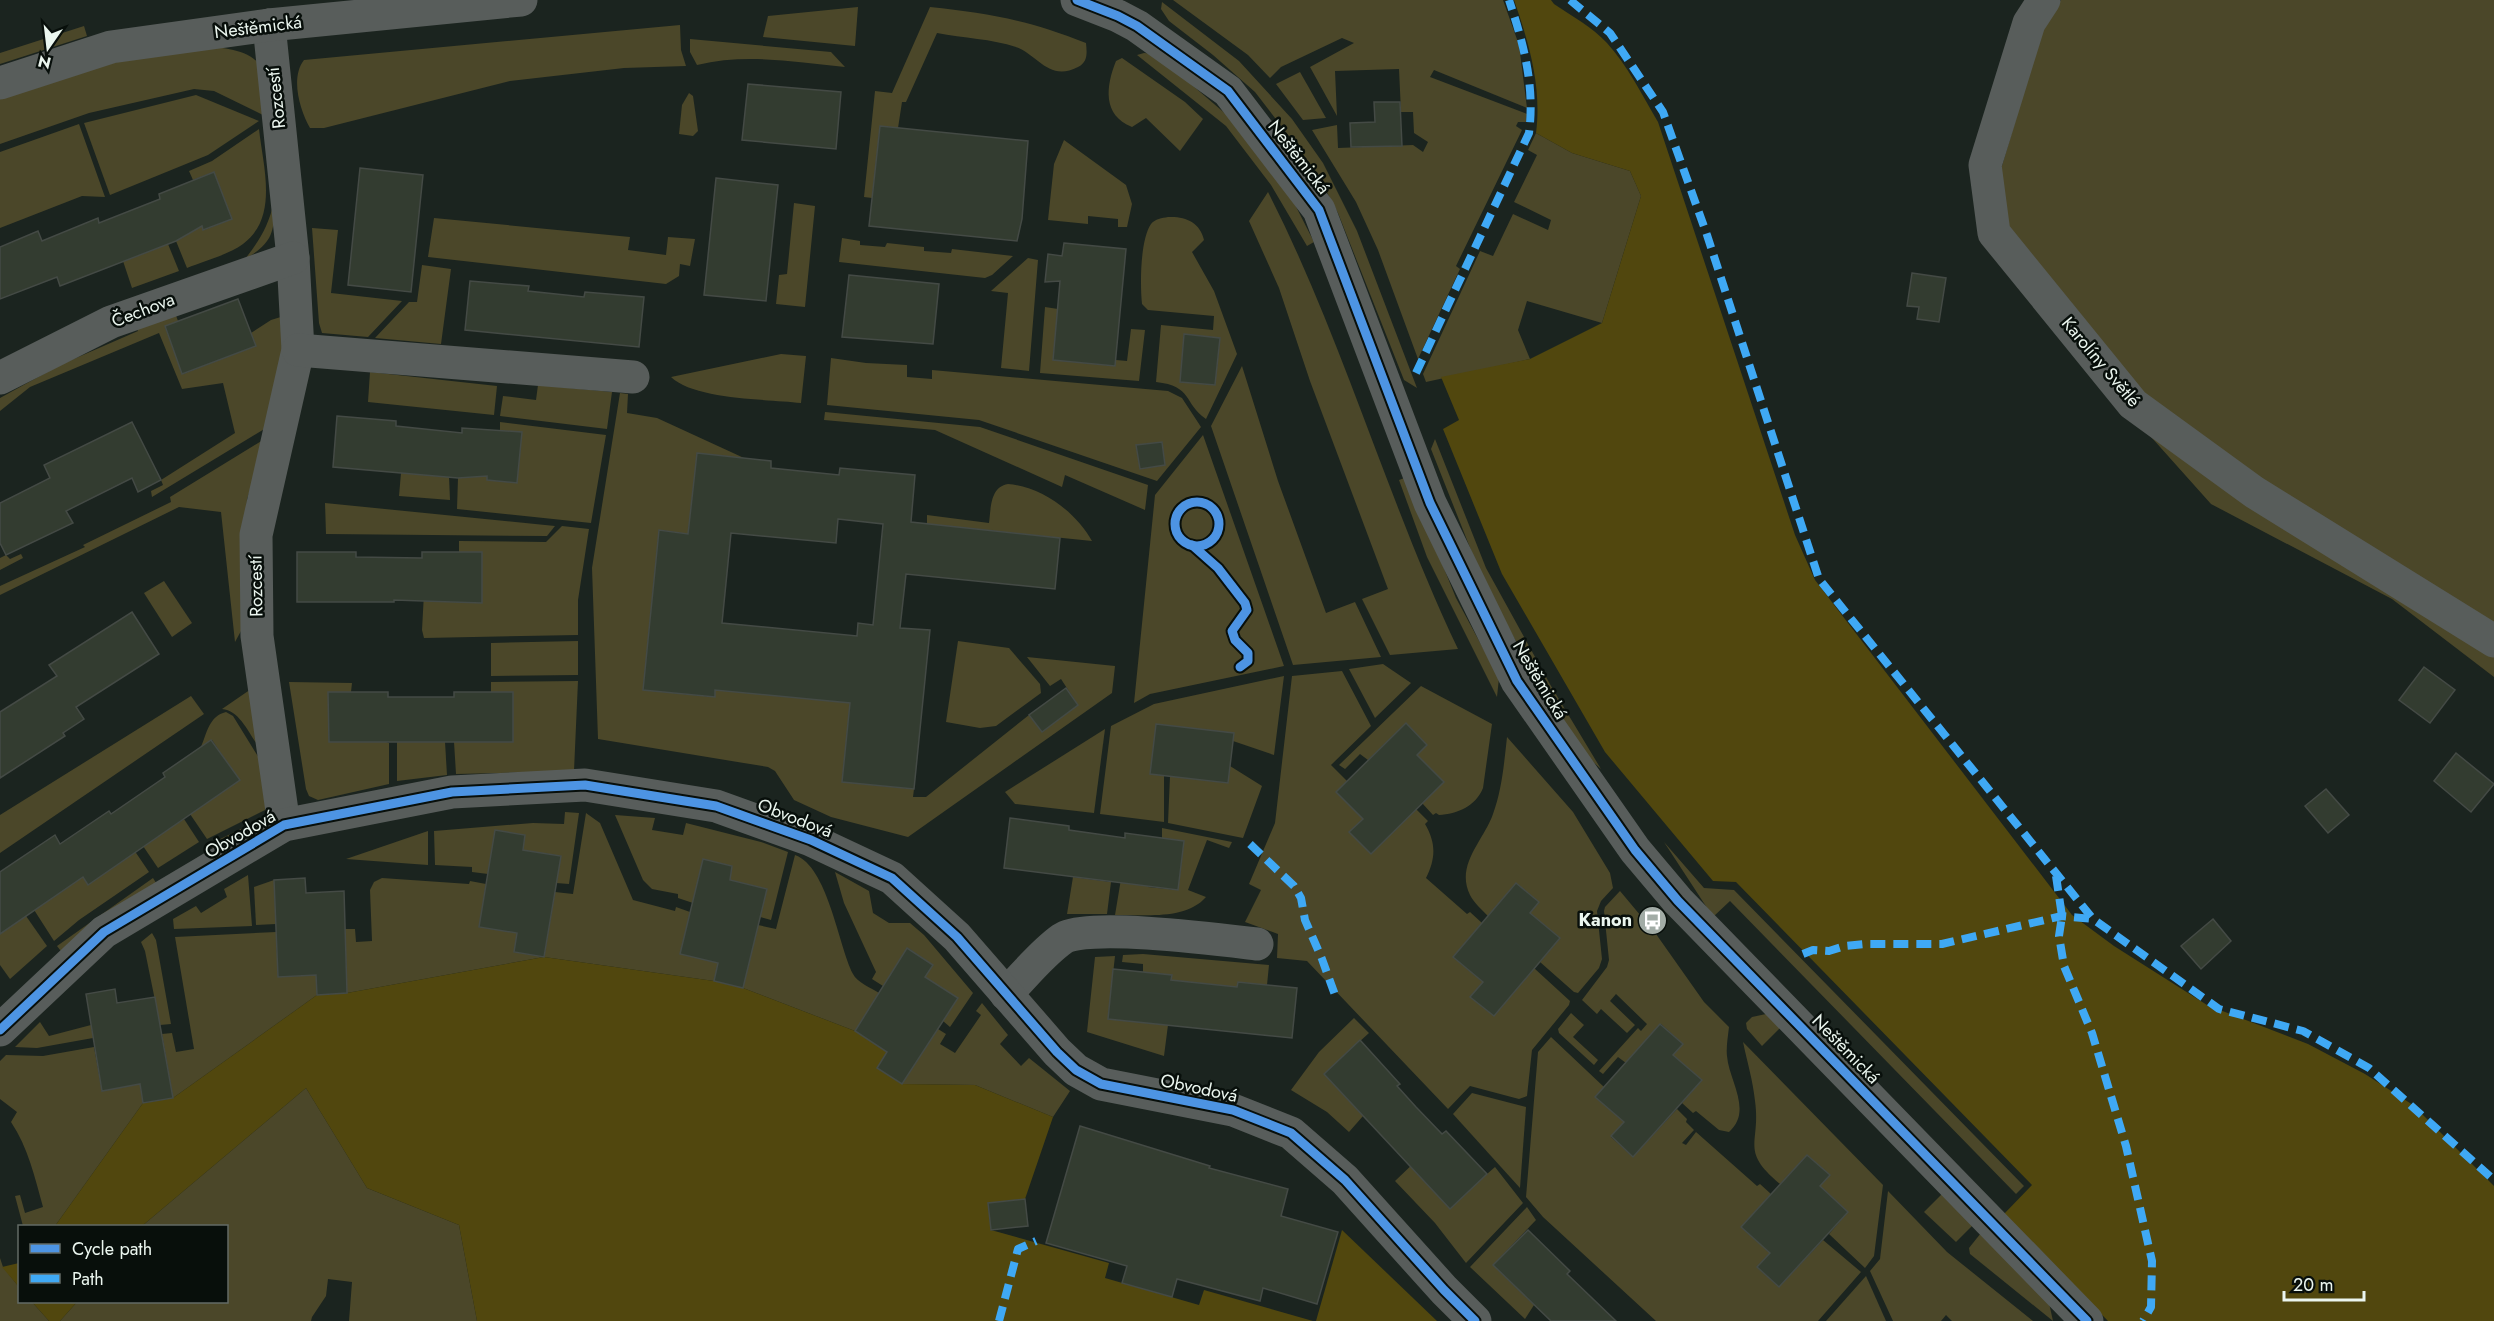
<svg xmlns="http://www.w3.org/2000/svg" width="2494" height="1321" font-family="Jost,sans-serif">
<rect width="100%" height="100%" fill="#1b241f"/>
<g fill="#4b4729" fill-rule="evenodd">
<polygon points="1173,0 1503,0 1519,45 1527,108 1434,70 1430,77 1527,114 1526,122 1518,122 1516,126 1522,130 1456,266 1460,269 1418,359 1378,250 1356,202 1312,130 1337,125 1338,148 1413,145 1423,152 1428,142 1414,133 1413,112 1401,112 1399,69 1335,71 1337,116 1310,67 1354,43 1342,38 1281,67 1270,78 1248,55"/>
<polygon points="2061,0 2494,0 2494,677 2392,599 2211,504 2017,287 1999,176 2043,27"/>
<polygon points="1162,2 1239,61 1292,119 1323,163 1357,231 1417,388 1404,380 1338,213 1315,170 1255,92 1213,55 1169,21 1161,9"/>
<polygon points="858,7 855,46 763,37 768,16"/>
<path d="M930,7C989,13 1031,21 1086,43C1087,53 1088,62 1078,67C1049,82 1038,55 1016,47C992,39 963,38 937,33L906,102H902L898,128L880,126L872,198L864,197L875,91L892,93Z"/>
<path d="M680,25L681,50L686,66L624,68L510,81L324,128H310C300,110 290,78 304,60Z"/>
<polygon points="84,26 87,36 0,64 0,53"/>
<path d="M690,39L831,52L845,67C795,62 746,53 697,65L690,52Z"/>
<path d="M202,46C220,48 252,48 262,69C266,78 264,104 265,116L214,91L194,89L89,113L0,144V98L76,70Z"/>
<polygon points="1144,53 1156,54 1235,122 1285,185 1314,242 1307,246 1271,185 1226,126 1137,55"/>
<path d="M1122,58L1185,102L1203,119L1180,151L1146,118L1132,127C1102,115 1106,86 1116,61Z"/>
<polygon points="1300,72 1326,118 1303,120 1276,84"/>
<polygon points="689,93 693,96 698,131 693,136 679,134 682,105"/>
<polygon points="196,95 259,121 208,155 110,195 84,123"/>
<polygon points="79,124 105,197 82,196 0,228 0,152"/>
<path d="M259,129C263,167 279,217 243,244C228,255 204,261 187,268L176,241L200,221L204,230L232,219L214,172L193,180L189,171L212,161Z"/>
<polygon points="1536,133 1572,153 1630,171 1641,196 1602,323 1527,301 1518,330 1530,359 1426,382 1423,374 1480,251 1493,256 1513,214 1548,230 1551,220 1514,202 1537,155 1528,150"/>
<polygon points="1064,140 1126,185 1132,204 1127,227 1118,227 1118,219 1088,216 1088,224 1048,220 1054,164"/>
<path d="M1268,192C1343,339 1387,500 1458,649L1390,655L1362,599L1388,589L1310,381L1279,288L1249,221Z"/>
<path d="M274,201C275,231 273,243 245,259C260,240 269,225 274,201Z"/>
<polygon points="794,203 815,206 805,307 776,304 779,275 787,274"/>
<path d="M1168,217C1185,216 1200,222 1204,240L1192,252L1214,291L1237,354L1206,419C1183,403 1193,386 1156,382L1161,325L1213,330L1214,316L1148,310L1142,304C1140,285 1140,240 1151,224C1155,219 1162,218 1168,217ZM1184,334L1220,338L1215,385L1180,382Z"/>
<polygon points="434,218 630,237 628,250 666,255 668,237 695,239 690,266 680,264 679,276 666,284 428,257"/>
<polygon points="312,228 338,230 331,293 402,301 368,337 322,333 319,323"/>
<polygon points="842,238 860,241 860,245 885,247 887,243 924,247 924,251 951,253 952,249 1013,256 992,275 985,278 839,262"/>
<polygon points="168,244 179,271 132,288 123,261"/>
<polygon points="1028,258 1038,260 1029,371 1001,368 1008,293 991,291"/>
<polygon points="422,265 451,269 441,344 375,338 409,302 417,302"/>
<polygon points="1045,307 1058,309 1053,360 1115,366 1116,360 1127,361 1131,329 1145,330 1139,381 1040,373"/>
<polygon points="174,310 178,321 165,327 183,374 255,346 251,333 271,320 284,316 282,369 271,425 152,497 151,491 163,485 161,480 235,433 223,383 182,389 159,333 30,387 0,411 0,398 60,365 138,331 135,325"/>
<path d="M781,354L806,356L801,403C767,399 695,400 671,377Z"/>
<path d="M831,358L866,363L907,365V377L932,379V370L1168,391L1182,398L1201,427L1157,481L979,420L827,405ZM1162,442L1165,465L1140,469L1137,446Z"/>
<polygon points="1242,366 1278,481 1326,613 1355,602 1381,657 1293,665 1211,426"/>
<polygon points="370,372 497,386 494,415 368,402"/>
<polygon points="538,385 612,392 607,429 500,416 503,396 536,400"/>
<polygon points="620,393 628,394 627,413 657,418 744,458 697,454 688,534 659,530 643,690 714,697 717,670 852,683 842,782 914,789 913,797 926,797 1029,715 1042,732 1078,705 1061,679 1050,686 1027,657 1115,666 1112,693 908,837 831,817 794,800 775,771 768,767 598,739 592,568"/>
<polygon points="825,412 980,427 1148,485 1145,510 1065,475 1062,487 935,430 824,420"/>
<polygon points="500,422 606,435 591,523 457,509 458,478 487,471 487,480 517,482 521,433 500,431"/>
<polygon points="1203,435 1284,666 1150,694 1134,703 1155,495"/>
<polygon points="268,437 247,499 241,631 235,642 221,512 179,507 0,595 0,586 85,547 83,545 171,502 170,497"/>
<polygon points="1435,439 1486,568 1551,686 1601,769 1574,745 1486,588 1431,449"/>
<polygon points="401,473 449,476 450,500 399,496"/>
<polygon points="1407,477 1456,598 1499,678 1497,697 1427,557 1399,480"/>
<path d="M1008,484C1042,487 1076,512 1092,541L927,524V515L989,523C991,508 990,487 1008,484Z"/>
<polygon points="325,503 555,526 547,536 326,534"/>
<polygon points="562,526 589,529 578,600 578,635 424,638 422,630 424,593 451,602 482,602 459,552 459,541 546,542"/>
<polygon points="21,554 23,558 0,570 0,558 6,555 10,559"/>
<polygon points="164,581 192,623 172,637 144,593"/>
<polygon points="578,641 578,675 491,676 491,643"/>
<polygon points="958,641 1009,648 1040,684 1041,693 996,726 980,728 946,722"/>
<polygon points="1383,664 1411,683 1375,718 1349,669"/>
<path d="M1342,671L1371,726L1331,765L1347,781L1336,792L1363,819L1350,833L1371,854L1416,809L1428,821L1425,824C1436,843 1436,858 1426,878L1467,914L1470,912L1482,923L1453,957L1483,982L1470,997L1494,1016L1534,968L1570,1001L1569,1005L1532,1050L1527,1096L1519,1099L1470,1086L1448,1109L1307,961L1277,958L1278,934L1245,922L1261,890L1249,884L1275,823L1292,676Z"/>
<polygon points="1284,676 1274,755 1233,741 1234,733 1164,776 1164,822 1100,814 1111,726 1154,704"/>
<polygon points="578,681 574,771 456,774 454,742 513,741 513,692 491,692 491,682"/>
<polygon points="289,682 352,683 351,692 329,692 329,742 359,742 386,733 386,742 389,743 389,784 318,800 309,796 306,789"/>
<path d="M1421,686L1492,724L1483,788C1476,806 1457,814 1439,815L1436,813L1433,815L1422,803L1417,755L1427,745L1406,723L1368,760L1360,754L1345,769L1339,765Z"/>
<path d="M254,687L257,744C248,732 239,710 222,709Z"/>
<polygon points="191,696 204,714 0,853 0,815"/>
<path d="M226,712L233,716L267,771L271,807L207,839L190,814L239,780L212,740L201,747C207,733 209,716 226,712Z"/>
<polygon points="1105,729 1094,813 1015,804 1005,792"/>
<path d="M1507,737L1573,812L1610,873L1613,888L1601,901L1597,911L1602,959L1599,968L1578,993L1574,992L1540,962L1560,938L1530,913L1539,902L1516,883L1488,916C1482,910 1474,903 1470,895C1455,865 1484,840 1493,814C1502,789 1504,764 1507,737Z"/>
<polygon points="397,742 445,742 447,775 397,781"/>
<polygon points="1230,766 1262,786 1243,838 1168,823 1170,776 1228,783"/>
<polygon points="565,812 579,813 569,884 556,883 561,856 523,850 488,874 472,872 472,867 435,865 434,831 533,823 564,824"/>
<polygon points="586,813 600,823 633,900 675,911 676,907 690,912 718,963 714,981 544,957 347,993 345,929 355,929 356,942 372,941 370,890 374,882 382,878 469,884 470,881 486,884 480,927 517,933 514,952 544,957 555,892 573,894"/>
<polygon points="269,815 216,853 210,844"/>
<polygon points="615,815 655,818 652,830 683,835 686,823 761,842 788,852 771,920 760,917 767,889 730,880 732,866 703,859 693,903 678,898 678,894 652,889 643,880"/>
<polygon points="184,819 199,842 158,868 143,846"/>
<path d="M1162,828L1232,842L1229,848L1207,840L1188,890L1206,897C1185,921 1144,914 1115,915L1122,873L1149,877L1148,887L1178,890L1184,841L1162,838Z"/>
<polygon points="428,831 428,865 346,859"/>
<polygon points="1664,842 1704,888 1734,890 2024,1186 2016,1194 1730,901 1713,917"/>
<polygon points="130,844 149,872 79,920 54,941 29,902 83,877 88,885"/>
<path d="M795,855C828,867 838,944 853,974C857,982 871,988 879,993L855,1031L743,988L758,925L776,929Z"/>
<polygon points="835,872 869,891 873,913 889,923 910,923 924,935 973,993 950,1027 943,1021 958,998 925,977 933,965 908,948 883,986 872,979 876,972 844,903"/>
<polygon points="248,875 252,926 174,929 173,919 196,906 201,913 227,897 224,889"/>
<polygon points="1073,877 1111,882 1107,914 1067,914"/>
<polygon points="153,878 158,886 64,955 57,946"/>
<polygon points="274,880 276,924 256,925 254,887"/>
<path d="M1620,891L1656,934L1704,1002L1729,1027C1728,1036 1726,1047 1727,1056C1729,1081 1753,1111 1729,1132L1719,1130L1696,1111L1693,1113L1682,1103L1702,1080L1673,1055L1683,1044L1661,1024L1626,1063L1618,1057L1603,1074L1599,1071L1638,1028L1641,1031L1647,1024L1616,994L1610,1001L1635,1025L1627,1033L1601,1009L1597,1014L1582,1000L1607,967L1609,960L1604,911L1605,907Z"/>
<polygon points="26,916 47,946 10,979 0,965 0,934"/>
<polygon points="276,932 278,976 316,975 317,995 173,1098 162,1034 172,1033 176,1052 194,1049 175,937"/>
<polygon points="152,933 156,940 171,1024 160,1025 145,951 141,942"/>
<polygon points="1143,954 1269,965 1267,985 1238,982 1237,987 1171,980 1172,975 1143,972 1143,964 1122,962 1123,955"/>
<polygon points="1115,956 1108,1019 1168,1025 1164,1056 1087,1032 1095,957"/>
<polygon points="982,1003 1008,1035 1000,1044 1021,1066 1029,1058 1070,1091 1053,1117 975,1085 902,1084 938,1029 946,1034 940,1044 955,1053 981,1015 976,1011"/>
<polygon points="1571,1013 1584,1025 1573,1037 1598,1060 1594,1065 1559,1033 1558,1029"/>
<polygon points="1766,1014 1780,1028 1762,1046 1747,1029 1746,1023 1752,1017"/>
<polygon points="1354,1018 1369,1033 1326,1072 1326,1076 1363,1116 1349,1132 1327,1112 1291,1090 1319,1052"/>
<polygon points="40,1022 49,1036 91,1025 93,1038 37,1048 15,1047"/>
<polygon points="1551,1037 1604,1087 1595,1097 1624,1122 1611,1137 1633,1157 1677,1109 1687,1119 1686,1122 1694,1130 1682,1143 1686,1145 1696,1132 1757,1186 1760,1184 1771,1194 1741,1227 1770,1253 1757,1267 1779,1287 1823,1240 1861,1272 1818,1321 1656,1321 1543,1217 1526,1197 1538,1052"/>
<path d="M1743,1042L1883,1185L1874,1256L1865,1268L1829,1234L1848,1212L1820,1186L1829,1175L1807,1155L1780,1184C1739,1150 1761,1144 1755,1101C1753,1081 1747,1061 1743,1042Z"/>
<path d="M94,1047L102,1091L140,1084L143,1103L55,1226H23L15,1196L20,1195L25,1213L43,1207C35,1178 28,1147 11,1122L17,1112L0,1099V1061L6,1055L43,1056Z"/>
<polygon points="306,1088 367,1188 459,1225 477,1321 349,1321 352,1282 328,1279 326,1296 312,1317 311,1321 60,1321 77,1302 226,1302 226,1226 142,1226"/>
<polygon points="1472,1093 1526,1107 1520,1188 1453,1114"/>
<polygon points="1417,1160 1487,1174 1495,1167 1523,1203 1466,1263 1435,1223 1395,1181"/>
<polygon points="1888,1191 1947,1252 2033,1321 1952,1321 1946,1315 1941,1321 1893,1321 1870,1271 1880,1259"/>
<polygon points="1942,1194 1973,1225 1956,1242 1924,1212"/>
<polygon points="1527,1207 1536,1220 1493,1265 1534,1305 1525,1319 1470,1267"/>
<polygon points="1981,1233 2049,1303 2053,1321 1970,1254 1969,1248"/>
<polygon points="0,1258 3,1267 19,1287 20,1302 32,1302 49,1321 0,1321"/>
<polygon points="1866,1276 1886,1321 1826,1321"/>
</g>
<g fill="#51470e">
<path d="M1514,0H1551L1554,4C1572,16 1592,27 1607,43C1628,66 1642,95 1658,122L1795,535L1815,580L2072,915L2114,946L2207,1005L2308,1044L2365,1074L2413,1105L2494,1186V1321H2108L2004,1214L2032,1185L1736,882L1713,881L1605,752L1502,574L1443,429L1459,420L1441,377L1530,359L1602,323L1641,196L1630,171L1572,153L1536,133C1542,87 1529,43 1514,0Z"/>
<polygon points="544,957 714,981 743,988 855,1031 887,1052 877,1068 902,1084 975,1085 1053,1117 1025,1199 988,1203 991,1230 1109,1263 1105,1278 1199,1305 1204,1290 1313,1321 477,1321 459,1225 367,1188 306,1088 142,1226 55,1226 143,1103 173,1098 317,995 347,993"/>
<polygon points="1342,1230 1437,1321 1316,1321"/>
<polygon points="19,1263 20,1263 19,1287 2,1267"/>
<polygon points="32,1302 77,1302 60,1321 49,1321"/>
</g>
<g fill="#333c30" stroke="#444a45" stroke-width="1.5" fill-rule="evenodd">
<polygon points="748,84 841,92 836,149 742,140"/>
<polygon points="1374,102 1400,102 1402,146 1351,147 1350,123 1375,122"/>
<polygon points="880,126 1028,141 1022,219 1017,241 869,226"/>
<polygon points="360,168 423,175 411,292 348,285"/>
<polygon points="214,172 232,219 203,230 202,226 176,241 60,286 57,277 0,299 0,247 38,231 42,241 98,218 99,223 160,199 159,194"/>
<polygon points="716,178 778,185 766,301 704,295"/>
<polygon points="1064,243 1126,249 1115,366 1053,360 1060,281 1045,282 1048,254 1062,256"/>
<polygon points="1912,273 1946,278 1939,322 1917,319 1919,307 1907,306"/>
<polygon points="849,275 939,284 933,344 842,337"/>
<polygon points="470,281 529,286 528,291 584,297 585,292 644,297 639,347 465,330"/>
<polygon points="238,299 256,346 182,374 165,326"/>
<polygon points="1184,334 1220,338 1215,385 1180,382"/>
<polygon points="337,416 396,421 396,426 462,433 462,428 522,432 517,483 487,480 487,476 458,478 333,467"/>
<polygon points="132,422 161,480 138,492 132,478 66,511 73,523 6,555 0,543 0,503 50,478 44,465"/>
<polygon points="1162,442 1165,465 1140,469 1136,445"/>
<path d="M697,453L771,461V468L839,475L840,468L915,475L911,522L1060,538L1055,589L906,574L900,628L930,630L914,789L842,782L850,703L715,690V697L643,690L659,530L688,534ZM838,519L883,524L873,625L858,623L857,636L722,623L731,533L836,543Z"/>
<polygon points="297,552 356,552 356,557 422,558 422,552 482,552 482,603 394,600 394,602 297,602"/>
<polygon points="132,612 159,654 76,707 84,719 63,733 65,736 0,778 0,712 57,676 49,665"/>
<polygon points="2424,667 2455,690 2430,723 2399,700"/>
<polygon points="1066,688 1078,705 1042,732 1029,715"/>
<polygon points="328,692 388,692 388,697 454,697 454,692 513,692 513,742 329,742"/>
<polygon points="1406,723 1427,745 1417,755 1444,782 1371,854 1349,832 1363,819 1336,792"/>
<polygon points="1156,724 1234,733 1228,783 1150,774"/>
<polygon points="211,740 240,780 88,885 83,877 0,934 0,872 55,835 60,844 109,811 111,814 165,777 163,773"/>
<polygon points="2456,753 2494,784 2471,812 2434,781"/>
<polygon points="2326,789 2349,815 2328,833 2305,806"/>
<polygon points="1010,818 1069,826 1069,830 1125,838 1125,833 1184,841 1178,890 1004,868"/>
<polygon points="495,830 525,835 523,850 561,856 544,957 514,952 517,933 479,927"/>
<polygon points="703,859 732,866 730,880 767,889 743,988 714,981 718,963 680,954"/>
<polygon points="305,878 306,893 344,891 347,993 317,995 316,975 278,977 274,880"/>
<polygon points="1516,883 1539,902 1530,913 1560,938 1494,1016 1470,997 1483,982 1453,957"/>
<polygon points="2213,919 2231,941 2201,969 2181,946"/>
<polygon points="907,948 933,965 925,977 958,998 902,1084 877,1068 887,1052 855,1031"/>
<polygon points="1113,969 1172,975 1171,980 1237,987 1238,982 1297,988 1292,1038 1108,1019"/>
<polygon points="115,989 117,1003 155,997 173,1098 143,1103 140,1084 102,1091 86,994"/>
<polygon points="1660,1024 1683,1044 1673,1055 1702,1080 1633,1157 1611,1136 1624,1122 1595,1097"/>
<polygon points="1360,1040 1400,1084 1397,1086 1416,1107 1442,1134 1446,1131 1487,1174 1450,1209 1324,1074"/>
<polygon points="1080,1126 1210,1166 1209,1168 1288,1189 1281,1216 1338,1232 1317,1304 1263,1288 1260,1301 1177,1279 1172,1297 1122,1283 1127,1266 1046,1243"/>
<polygon points="1807,1155 1830,1175 1820,1186 1848,1212 1779,1287 1757,1267 1770,1253 1741,1227"/>
<polygon points="1025,1199 1028,1226 991,1230 988,1203"/>
<polygon points="1528,1230 1570,1271 1567,1274 1616,1321 1551,1321 1493,1265"/>
</g>
<g fill="none" stroke-linecap="round" stroke-linejoin="round">
<g stroke="#585d5b" stroke-width="33">
<polyline points="1077,0 1118,16 1137,26 1228,91 1319,210 1430,503 1517,681 1635,850 1678,901 2087,1321"/>
<polyline points="2044,0 2029,23 1985,165 1994,233 2133,404 2254,492 2494,641"/>
<polyline points="269,25 293,258 298,350 256,535 257,636 284,825"/>
<polyline points="0,83 111,47 269,25 521,0"/>
<polyline points="298,350 633,377"/>
<polyline points="0,378 111,322 293,258"/>
<path d="M1006,994C1024,976 1041,954 1062,939C1085,922 1223,940 1257,944"/>
<polyline points="0,1030 104,932 284,825 452,792 585,785 716,806 811,840 892,878 957,937 1057,1052 1076,1070 1101,1084 1233,1110 1291,1133 1345,1180 1444,1290 1475,1321"/>
</g>
<g stroke="#3fa9f5" stroke-width="8" stroke-dasharray="15 8" stroke-linecap="butt">
<polyline points="1570,0 1610,33 1663,112 1707,235 1819,579 2093,919 2219,1009 2303,1031 2369,1068 2494,1180"/>
<path d="M1416,373L1529,133C1535,86 1524,45 1509,0"/>
<polyline points="1250,844 1294,886 1301,898 1305,920 1322,959 1335,995"/>
<polyline points="2056,876 2062,916 2059,936 2064,966 2092,1033 2126,1146 2152,1261 2151,1307 2143,1321"/>
<polyline points="1803,954 1813,950 1829,951 1845,946 1866,944 1942,944 2062,916 2093,919"/>
<polyline points="999,1321 1018,1249 1036,1241"/>
</g>
<defs>
<g id="cycleway">
<polyline points="1077,0 1118,16 1137,26 1228,91 1319,210 1430,503 1517,681 1635,850 1678,901 2087,1321"/>
<circle cx="1197" cy="524" r="22"/>
<polyline points="1192,545 1218,568 1245,603 1247,610 1232,631 1235,640 1248,653 1248,661 1240,667"/>
<polyline points="0,1030 104,932 284,825 452,792 585,785 716,806 811,840 892,878 957,937 1057,1052 1076,1070 1101,1084 1233,1110 1291,1133 1345,1180 1444,1290 1475,1321"/>
</g>
</defs>
<use href="#cycleway" stroke="#080f0b" stroke-width="13"/>
<use href="#cycleway" stroke="#4d94e3" stroke-width="9"/>
</g>
<defs>
<symbol id="bus-disc" viewBox="-11 -11 22 22"><circle r="9.5" fill="#a2aca6" stroke="#080f0b"/><path d="M-5-6H5V4H4V6H2V4H-2V6H-4V4H-5ZM-3.5-4V0h7V-4ZM-3.5 1.2v1.5H-2V1.2ZM2 1.2v1.5H3.5V1.2Z" fill="#fff"/></symbol>
</defs>
<g fill-rule="evenodd">
<use href="#bus-disc" x="1636" y="904" width="33" height="33"/>
</g>
<g text-anchor="middle" dominant-baseline="central" stroke-width="5" stroke-linejoin="round" paint-order="stroke">
<g font-size="18" fill="#ebf6ef" stroke="#080f0b">
<text transform="translate(258 27) rotate(-7)">Neštěmická</text>
<text transform="translate(276 98) rotate(-96)">Rozcestí</text>
<text transform="translate(1299 157) rotate(52)">Neštěmická</text>
<text transform="translate(143 310) rotate(-21)">Čechova</text>
<text transform="translate(2101 362) rotate(50)">Karolíny Světlé</text>
<text transform="translate(256 586) rotate(-91)">Rozcestí</text>
<text transform="translate(1540 680) rotate(59)">Neštěmická</text>
<text transform="translate(795 818) rotate(21)">Obvodová</text>
<text transform="translate(240 834) rotate(-30)">Obvodová</text>
<text transform="translate(1846 1049) rotate(46)">Neštěmická</text>
<text transform="translate(1199 1088) rotate(12)">Obvodová</text>
</g>
<g font-size="18" font-weight="bold" fill="#ebf6ef" stroke="#080f0b" text-anchor="end">
<text x="1632" y="920">Kanon</text>
</g>
</g>
<rect x="18" y="1225" width="210" height="78" fill="#080f0b" stroke="#636b66" stroke-width="1.5"/>
<rect x="30" y="1244" width="30" height="9" fill="#4d94e3" stroke="#636b66" stroke-width="1.5"/>
<text x="72" y="1255" font-size="18" fill="#ebf6ef">Cycle path</text>
<rect x="30" y="1274" width="30" height="9" fill="#3fa9f5" stroke="#636b66" stroke-width="1.5"/>
<text x="72" y="1285" font-size="18" fill="#ebf6ef">Path</text>
<g transform="translate(48 48) rotate(194)" stroke="#080f0b" stroke-width="4.5" paint-order="stroke">
<path d="M0-4.5L10 22L0 15L-10 22Z" fill="#ebf6ef"/>
<text y="-9" font-size="16" font-weight="bold" text-anchor="middle" fill="#ebf6ef">N</text>
</g>
<path d="M2284 1291v9h80v-9" fill="none" stroke="#ebf6ef" stroke-width="3"/>
<text x="2293" y="1291" font-size="18" fill="#ebf6ef" stroke="#080f0b" stroke-width="4.5" paint-order="stroke">20 m</text>
</svg>
